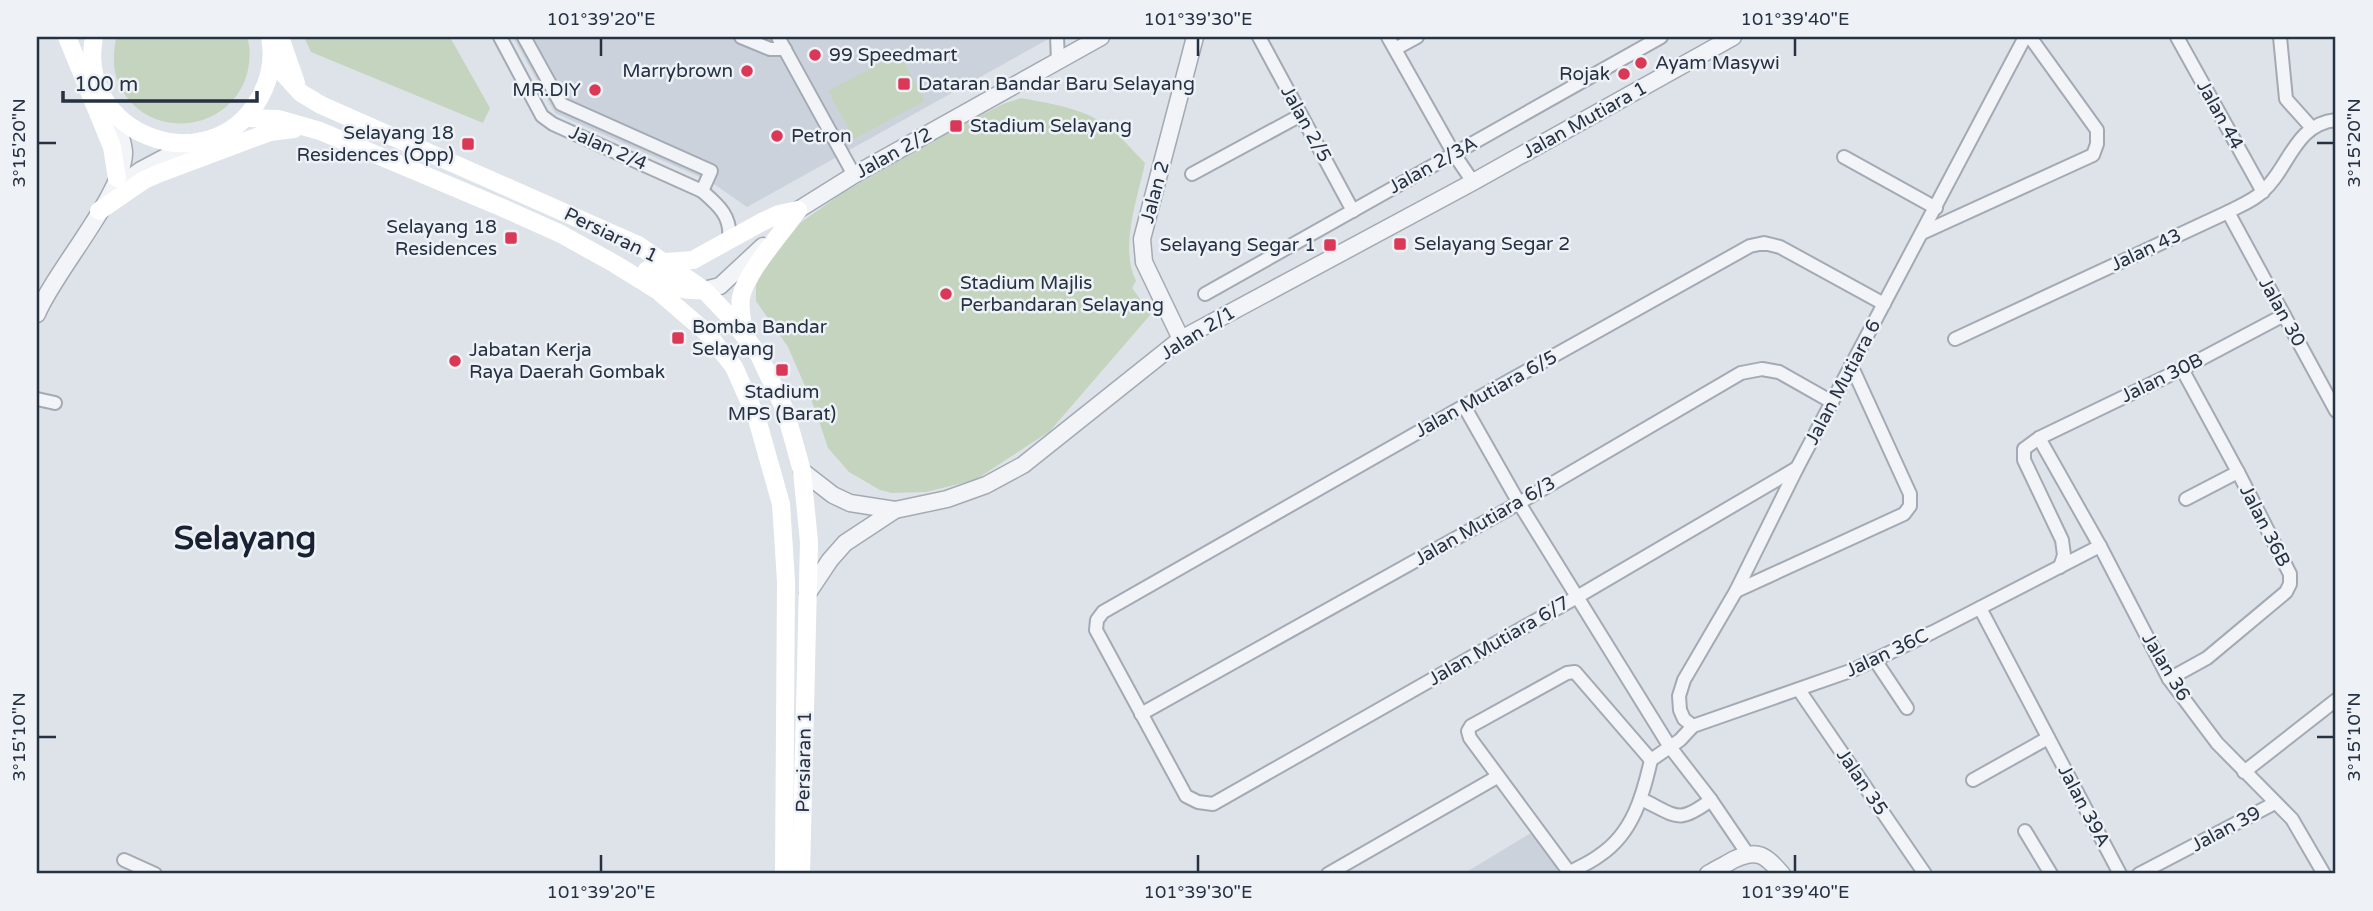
<svg xmlns="http://www.w3.org/2000/svg" width="2373" height="911" font-family="'Varela Round',sans-serif">
<rect width="100%" height="100%" fill="#dee3e9"/>
<g fill="#ccd2db">
<polygon points="513,37 1052,37 747,207 711,182 555,113"/>
<polygon points="1531,833 1560,869 1552,874 1463,874"/>
</g>
<g fill="#c5d4bf">
<path d="M116,37H247C251,48 250,62 247,74C229,136 140,142 117,79C112,65 114,51 116,37Z"/>
<polygon points="304,37 451,37 451,39 490,108 483,123 311,52"/>
<polygon points="899,53 925,101 854,139 828,91"/>
<path d="M1021,98C1053,104 1089,109 1114,131C1125,141 1134,152 1145,163C1138,198 1119,246 1136,281L1132,288L1151,314L1050,431L975,480L926,492L892,493L880,490L849,472L828,448L815,409L788,347L756,301V285L770,256L797,225L844,192L965,123L1003,104Z"/>
</g>
<g fill="none" stroke-linecap="round" stroke-linejoin="round">
<defs>
<g id="minor">
<path d="M500,37L542,116L553,124L702,191C718,205 732,216 729,240"/>
<polyline points="524,37 561,104 711,171 702,191"/>
<polyline points="741,37 770,49 785,49"/>
<polyline points="778,37 854,175"/>
<polyline points="1057,37 1058,60"/>
<polyline points="1259,37 1353,211"/>
<polyline points="1388,37 1454,154 1473,182"/>
<polyline points="2177,37 2263,192"/>
<polyline points="2280,37 2286,99 2312,128"/>
<polyline points="1395,49 1417,37"/>
<polyline points="1844,157 1936,208"/>
<polyline points="1192,174 1301,115"/>
<polyline points="2228,212 2336,411"/>
<polyline points="1922,233 2093,155 2097,144 2097,130 2030,37"/>
<polyline points="1205,294 1661,37"/>
<path d="M1955,339L2228,212C2239,206 2253,201 2262,192C2289,169 2294,124 2336,120"/>
<polyline points="37,399 55,403"/>
<polyline points="1464,406 1519,503 1670,747 1711,800 1747,853"/>
<polyline points="2039,438 2100,546 2169,679 2217,743 2292,819 2324,874"/>
<polyline points="1797,468 1577,597 1213,804 1198,802 1186,796 1096,630 1097,620 1103,612 1464,406 1750,246 1764,243 1780,247 1884,304"/>
<polyline points="2186,499 2238,472"/>
<polyline points="2060,567 2064,555 2062,540 2024,460 2024,449 2039,438 2182,369 2284,315"/>
<polyline points="1736,591 1904,514 1910,506 1910,494 1851,365"/>
<polyline points="1980,608 2120,874"/>
<polyline points="1875,660 1907,708"/>
<polyline points="2169,679 2207,658 2286,592 2290,584 2290,574 2238,472 2182,369"/>
<polyline points="1799,690 1925,874"/>
<polyline points="1141,714 1519,503 1741,373 1762,369 1779,372 1832,402"/>
<polyline points="1693,726 1684,719 1680,710 1679,696 1684,680 1736,591 1797,468 2025,37"/>
<polyline points="2244,772 2336,700"/>
<polyline points="1973,780 2048,738"/>
<path d="M1641,799C1677,816 1677,825 1711,800"/>
<polyline points="2025,831 2051,874"/>
<polyline points="124,860 155,874"/>
<polyline points="1569,872 1470,738 1468,731 1471,726 1567,673 1575,672 1651,760"/>
<polyline points="1328,874 1497,777"/>
<path d="M1566,874C1577,868 1590,863 1600,855C1633,833 1643,795 1651,760L1680,740L1693,726L1853,670L1933,632L2100,546"/>
<polyline points="2139,874 2275,803"/>
</g>
<g id="tertiary">
<polyline points="113,190 141,170 192,143"/>
<polyline points="791,218 798,210 854,175 1101,37"/>
<polyline points="704,290 720,286 763,246"/>
<path d="M37,314C54,272 125,192 124,152C123,138 116,123 111,110"/>
<polyline points="1181,339 1144,262 1142,239 1195,37"/>
<polyline points="802,471 833,495 850,503 895,510"/>
<polyline points="808,593 830,560 845,543 895,510 947,499 986,485 1023,465 1181,339 1473,182 1733,37"/>
<path d="M1708,874C1716,869 1725,865 1733,860C1758,848 1765,855 1782,874"/>
</g>
</defs>
<use href="#minor" stroke="#a3aab4" stroke-width="16"/>
<use href="#tertiary" stroke="#a3aab4" stroke-width="19"/>
<use href="#minor" stroke="#f2f4f7" stroke-width="12"/>
<use href="#tertiary" stroke="#f2f4f7" stroke-width="16"/>
<g stroke="#fff" stroke-width="18">
<polyline points="67,37 112,147 117,178"/>
<path d="M94,37C75,135 209,185 259,99C270,80 274,58 270,37"/>
<polyline points="280,37 296,83"/>
<polyline points="272,61 301,93 321,105 638,245 704,290 729,316 759,355 785,410 802,471 809,542 801,874"/>
<polyline points="246,118 278,119 320,131 503,208 561,234 615,264 657,290 707,333 734,367 757,419 781,504 786,581 784,874"/>
<polyline points="99,211 144,180 160,173 270,132 294,129"/>
<polyline points="666,262 693,260 762,222 779,214 798,210"/>
<path d="M647,270C670,284 677,292 704,290"/>
<path d="M744,335C743,323 739,310 741,297C746,272 783,232 798,210"/>
</g>
</g>
<path fill="none" stroke="#263142" stroke-width="2.5" d="M601,38V56M1198,38V56M1795,38V56M38,143H56M2317,143H2334M38,737H56M2317,737H2334M601,855V872M1198,855V872M1795,855V872"/>
<g fill="#da3856" stroke="#eef2f7" stroke-width="2.5">
<circle cx="815" cy="55" r="7"/>
<circle cx="1641" cy="63" r="7"/>
<circle cx="747" cy="71" r="7"/>
<circle cx="1624" cy="74" r="7"/>
<rect x="897" y="77" width="14" height="14" rx="3.5"/>
<circle cx="595" cy="90" r="7"/>
<rect x="949" y="119" width="14" height="14" rx="3.5"/>
<circle cx="777" cy="136" r="7"/>
<rect x="461" y="137" width="14" height="14" rx="3.5"/>
<rect x="504" y="231" width="14" height="14" rx="3.5"/>
<rect x="1393" y="237" width="14" height="14" rx="3.5"/>
<rect x="1323" y="238" width="14" height="14" rx="3.5"/>
<circle cx="946" cy="294" r="7"/>
<rect x="671" y="331" width="14" height="14" rx="3.5"/>
<circle cx="455" cy="361" r="7"/>
<rect x="775" y="363" width="14" height="14" rx="3.5"/>
</g>
<g text-anchor="middle" dominant-baseline="central" stroke-width="5" stroke-linejoin="round" paint-order="stroke">
<g font-size="19" fill="#263142" stroke="#eef2f7" text-anchor="start">
<text x="829" y="55">99 Speedmart</text>
<text x="1655" y="63">Ayam Masywi</text>
<text x="733" y="71" text-anchor="end">Marrybrown</text>
<text x="1610" y="74" text-anchor="end">Rojak</text>
<text x="918" y="84">Dataran Bandar Baru Selayang</text>
<text x="581" y="90" text-anchor="end">MR.DIY</text>
<text x="970" y="126">Stadium Selayang</text>
<text x="454" y="133" text-anchor="end">Selayang 18<tspan x="454" dy="22">Residences (Opp)</tspan></text>
<text x="791" y="136">Petron</text>
<text x="497" y="227" text-anchor="end">Selayang 18<tspan x="497" dy="22">Residences</tspan></text>
<text x="1414" y="244">Selayang Segar 2</text>
<text x="1316" y="245" text-anchor="end">Selayang Segar 1</text>
<text x="960" y="283">Stadium Majlis<tspan x="960" dy="22">Perbandaran Selayang</tspan></text>
<text x="692" y="327">Bomba Bandar<tspan x="692" dy="22">Selayang</tspan></text>
<text x="469" y="350">Jabatan Kerja<tspan x="469" dy="22">Raya Daerah Gombak</tspan></text>
<text x="782" y="392" text-anchor="middle">Stadium<tspan x="782" dy="22">MPS (Barat)</tspan></text>
</g>
<g font-size="19" fill="#263142" stroke="#eef2f7">
<text transform="translate(2220 115) rotate(61)">Jalan 44</text>
<text transform="translate(1585 120) rotate(-29)">Jalan Mutiara 1</text>
<text transform="translate(1306 124) rotate(61)">Jalan 2/5</text>
<text transform="translate(608 148) rotate(24)">Jalan 2/4</text>
<text transform="translate(894 153) rotate(-29)">Jalan 2/2</text>
<text transform="translate(1433 165) rotate(-29)">Jalan 2/3A</text>
<text transform="translate(1155 192) rotate(-75)">Jalan 2</text>
<text transform="translate(611 235) rotate(26)">Persiaran 1</text>
<text transform="translate(2146 250) rotate(-25)">Jalan 43</text>
<text transform="translate(2282 312) rotate(61)">Jalan 30</text>
<text transform="translate(1198 333) rotate(-32)">Jalan 2/1</text>
<text transform="translate(2162 378) rotate(-26)">Jalan 30B</text>
<text transform="translate(1843 382) rotate(-62)">Jalan Mutiara 6</text>
<text transform="translate(1486 394) rotate(-29)">Jalan Mutiara 6/5</text>
<text transform="translate(1485 521) rotate(-30)">Jalan Mutiara 6/3</text>
<text transform="translate(2265 526) rotate(63)">Jalan 36B</text>
<text transform="translate(1499 641) rotate(-30)">Jalan Mutiara 6/7</text>
<text transform="translate(1887 653) rotate(-25)">Jalan 36C</text>
<text transform="translate(2166 667) rotate(59)">Jalan 36</text>
<text transform="translate(804 762) rotate(-89)">Persiaran 1</text>
<text transform="translate(1862 782) rotate(56)">Jalan 35</text>
<text transform="translate(2084 806) rotate(62)">Jalan 39A</text>
<text transform="translate(2226 829) rotate(-28)">Jalan 39</text>
</g>
<g font-size="33" font-weight="bold" fill="#182232" stroke="#eef2f7">
<text x="245" y="538">Selayang</text>
</g>
</g>
<rect width="2373" height="911" fill="none" stroke="#eef2f7" stroke-width="77"/>
<path d="M63 91v10h194v-10" fill="none" stroke="#263142" stroke-width="3.5"/>
<text x="74" y="91" font-size="21" fill="#263142" stroke="#eef2f7" stroke-width="5" paint-order="stroke">100 m</text>
<rect x="38" y="38" width="2296" height="834" fill="none" stroke="#263142" stroke-width="2.5"/>
<g font-size="18" text-anchor="middle" fill="#263142">
<text x="601" y="25">101°39'20"E</text>
<text x="1198" y="25">101°39'30"E</text>
<text x="1795" y="25">101°39'40"E</text>
<text transform="translate(19 143) rotate(-90)" y="6">3°15'20"N</text>
<text transform="translate(2354 143) rotate(-90)" y="6">3°15'20"N</text>
<text transform="translate(19 737) rotate(-90)" y="6">3°15'10"N</text>
<text transform="translate(2354 737) rotate(-90)" y="6">3°15'10"N</text>
<text x="601" y="898">101°39'20"E</text>
<text x="1198" y="898">101°39'30"E</text>
<text x="1795" y="898">101°39'40"E</text>
</g>
</svg>
